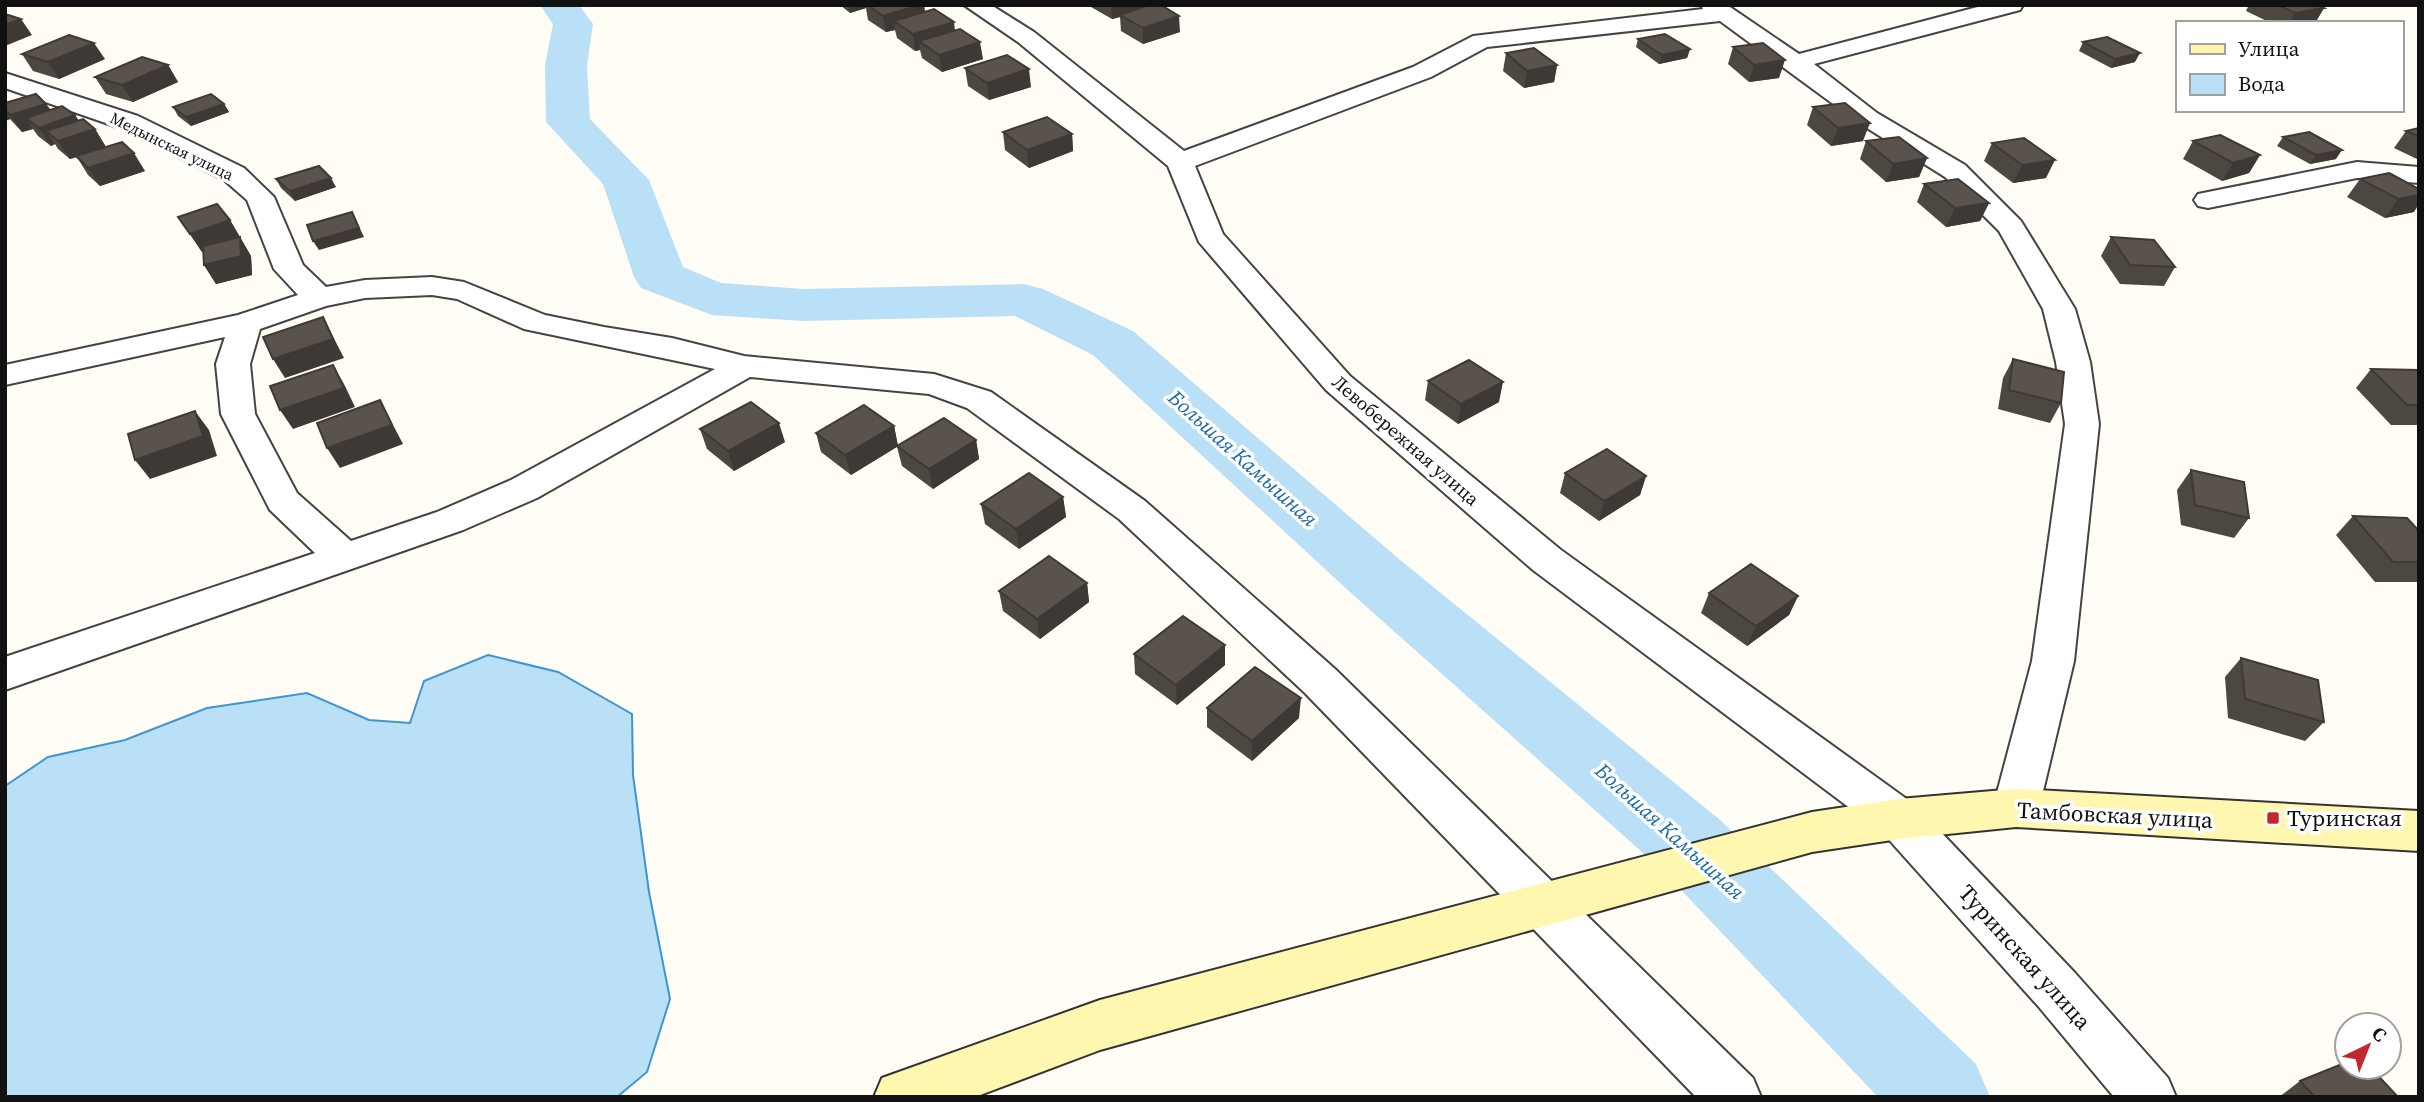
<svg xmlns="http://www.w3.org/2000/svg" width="2424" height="1102" font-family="'Source Serif 4',serif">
<rect width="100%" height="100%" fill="#fffdf5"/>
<polygon fill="#b9e0f7" stroke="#3f96cf" stroke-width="2" points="488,655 558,672 632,714 633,775 649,892 670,999 647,1072 617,1097 5,1097 5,786 48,757 125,740 207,708 307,693 369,720 410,723 424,681"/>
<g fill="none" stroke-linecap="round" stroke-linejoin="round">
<polygon fill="#b9e0f7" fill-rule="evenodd" points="540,5 579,5 593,24 587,65 590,119 649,180 683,267 721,283 804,289 1024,284 1043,289 1133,331 1399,559 1719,819 1976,1064 1990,1097 1878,1097 1661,869 1351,593 1093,355 1015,316 804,321 712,315 641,288 634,277 603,184 546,122 545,65 553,24"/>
<defs>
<g id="street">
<polygon points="964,5 991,5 1034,32 1184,151 1413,67 1473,36 1703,9 1701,5 1727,5 1799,54 1985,5 2023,5 2020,10 1814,64 1877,113 1965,165 2021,221 2075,309 2090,362 2099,424 2074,661 2039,808 2032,822 2016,827 2000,822 1993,808 2032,661 2065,424 2056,362 2043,309 1999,231 1945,177 1859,123 1720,21 1487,47 1431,77 1195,166 1223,234 1350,376 1561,550 1915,805 2075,973 2168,1078 2176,1097 2114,1097 2039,1007 1883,833 1533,570 1326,390 1199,242 1168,166 1018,42"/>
<path d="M5,73L138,116L244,168L274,197L303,265L326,287L365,280L432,277L464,282L545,315L604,327L672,338L744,356L934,374L991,392L1145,501L1335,669L1753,1078L1761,1097H1696L1305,693L1119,519L967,408L929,394L750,377L537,498L463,530L5,690V657L315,553L270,510L221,414L216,364L225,337L5,385V365L238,315L298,295L274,269L247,200L224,180L120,128L5,88ZM432,295L457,299L524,329L715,369L511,480L437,512L351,541L297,493L255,414L250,364L260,329L326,306L365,298Z"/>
<polygon points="2357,162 2419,167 2419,183 2357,178 2208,208 2198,206 2194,200 2198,194 2208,192"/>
</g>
<polygon id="secondary" points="2016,789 2419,811 2419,851 2016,827 1899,839 1812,852 1100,1050 975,1097 874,1097 882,1078 1100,1000 1812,812 1899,799"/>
</defs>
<use href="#street" stroke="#444" stroke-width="4"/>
<use href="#secondary" stroke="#333" stroke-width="4"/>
<use href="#street" fill="#fff" fill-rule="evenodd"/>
<use href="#secondary" fill="#fff6b0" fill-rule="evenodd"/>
</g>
<g fill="#4d4742">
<polygon points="840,5 924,5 925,12 955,30 983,59 942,72 922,58 920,50 915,51 897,38 895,30 886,32 868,20 866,8 850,13"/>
<polygon points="1091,5 1161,5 1180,32 1143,44 1121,31 1120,17 1112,19 1091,7"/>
<polygon points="2249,5 2317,5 2324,8 2315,23 2271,23 2246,11"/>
<polygon points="1638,39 1690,49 1687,58 1659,64 1636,47"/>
<polygon points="2083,42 2135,62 2111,68 2079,51"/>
<polygon points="1733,47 1779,78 1749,82 1728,64"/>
<polygon points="1506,53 1557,65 1554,82 1524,88 1503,71"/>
<polygon points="22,54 105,59 59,79 33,71"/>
<polygon points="168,65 178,82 133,102 106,94 95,77"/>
<polygon points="965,68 1031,87 989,100 968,86"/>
<polygon points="5,102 46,104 51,110 75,115 79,121 95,129 106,147 145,171 100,186 88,175 77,157 70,159 58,149 55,144 51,146 38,136 33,129 22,132 10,119 5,121"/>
<polygon points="224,104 229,112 191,126 178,116 173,107"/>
<polygon points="1813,107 1863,141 1831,146 1807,125"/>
<polygon points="2419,128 2419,160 2394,148 2406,131"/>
<polygon points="1003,132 1072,134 1073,151 1029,168 1005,150"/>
<polygon points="2283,137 2336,159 2310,164 2277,146"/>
<polygon points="1866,141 1927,158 1919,177 1886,182 1860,159"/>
<polygon points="2193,141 2260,155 2249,173 2222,181 2183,159"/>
<polygon points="1992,143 2046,178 2013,183 1984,161"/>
<polygon points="276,179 336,187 295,201 281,188"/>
<polygon points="2360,179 2419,189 2414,212 2385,218 2347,197"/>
<polygon points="1924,184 1989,203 1980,221 1946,227 1917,202"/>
<polygon points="178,217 230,220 251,256 252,275 216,284 204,265 204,252 202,252"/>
<polygon points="2111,237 2175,267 2164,286 2120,284 2101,256"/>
<polygon points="2013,359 2061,403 2050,423 1998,409 2003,378"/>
<polygon points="2371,369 2419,370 2419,425 2391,425 2356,388"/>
<polygon points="1428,381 1499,402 1458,424 1425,400"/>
<polygon points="894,426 898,446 976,440 979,459 933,489 902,466 897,447 851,475 821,452 816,433"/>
<polygon points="700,429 785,442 734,471 707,449"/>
<polygon points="2191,470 2249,518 2234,538 2181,525 2177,490"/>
<polygon points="1565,473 1646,476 1640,495 1599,521 1560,493"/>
<polygon points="1063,497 1066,517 1019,549 985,524 981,504"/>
<polygon points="2353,516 2419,531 2419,582 2375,582 2336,535"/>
<polygon points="1087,583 1089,602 1040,639 1003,611 999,591"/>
<polygon points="1709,593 1798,596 1789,615 1747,646 1701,613"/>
<polygon points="1134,654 1225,665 1177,705 1135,674"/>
<polygon points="2241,658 2324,722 2305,741 2228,718 2225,677"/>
<polygon points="1207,708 1299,718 1252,761 1207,727"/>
<polygon points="2300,1081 2398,1097 2279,1097"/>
</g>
<g fill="#3f3936">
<polygon points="849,5 866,5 866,8 850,13"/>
<polygon points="919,5 924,5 926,21 894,21 895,30 886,32 883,16"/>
<polygon points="1111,5 1148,5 1120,15 1120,17 1112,19"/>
<polygon points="2324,8 2315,23 2290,23 2295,13"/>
<polygon points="1179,16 1180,32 1143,44 1143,28"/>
<polygon points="21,19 32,35 5,46 5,25"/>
<polygon points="954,22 956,39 919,41 920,50 915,51 913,34"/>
<polygon points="980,42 983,59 942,72 939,55"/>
<polygon points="94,43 105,59 59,79 48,62"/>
<polygon points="1690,49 1687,58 1659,64 1662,55"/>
<polygon points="2140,53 2135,62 2111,68 2115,59"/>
<polygon points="1785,60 1779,78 1749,82 1754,65"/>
<polygon points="168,65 178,82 133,102 122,85"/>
<polygon points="1557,65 1554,82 1524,88 1527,71"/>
<polygon points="1029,69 1031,87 989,100 987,83"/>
<polygon points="46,104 58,121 26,118 33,129 22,132 10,115"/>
<polygon points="224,104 229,112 191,126 186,117"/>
<polygon points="5,113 10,119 5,121"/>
<polygon points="75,115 86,132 95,129 106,147 70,159 58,141 46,131 55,144 51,146 39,128"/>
<polygon points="1870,123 1863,141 1831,146 1838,128"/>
<polygon points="1072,134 1073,151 1029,168 1027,150"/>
<polygon points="2342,150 2336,159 2310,164 2316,155"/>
<polygon points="134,153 145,171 100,186 88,168"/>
<polygon points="2260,155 2249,173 2222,181 2233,163"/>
<polygon points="1927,158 1919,177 1886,182 1893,164"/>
<polygon points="2055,160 2046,178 2013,183 2022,165"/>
<polygon points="331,178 336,187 295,201 290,191"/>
<polygon points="2419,195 2419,204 2414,212 2385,218 2398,199"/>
<polygon points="1989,203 1980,221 1946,227 1955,208"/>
<polygon points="352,212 364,237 319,250 313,241"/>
<polygon points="230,220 251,256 252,275 216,284 204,265 240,239 202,252 190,234"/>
<polygon points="323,317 344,358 285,378 273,359"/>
<polygon points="333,365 344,384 355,407 293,429 280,410"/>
<polygon points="1503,382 1499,402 1458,424 1461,404"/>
<polygon points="380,400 403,444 340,468 327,448"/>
<polygon points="195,411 209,430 217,456 150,479 135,460"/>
<polygon points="779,423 785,442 734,471 728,451"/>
<polygon points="894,426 898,446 851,475 845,455"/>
<polygon points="976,440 979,459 933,489 929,469"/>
<polygon points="1646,476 1640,495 1599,521 1604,501"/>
<polygon points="1063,497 1066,517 1019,549 1016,529"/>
<polygon points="1087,583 1089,602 1040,639 1037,619"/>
<polygon points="1798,596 1789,615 1747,646 1756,626"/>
<polygon points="1225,645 1225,665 1177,705 1176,685"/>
<polygon points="1301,698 1299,718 1252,761 1252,741"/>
</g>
<g fill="#5a524d" stroke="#3f3936" stroke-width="2">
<polygon points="868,5 919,5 883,16"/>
<polygon points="1149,5 1161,5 1179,16 1143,28 1120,15"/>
<polygon points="2278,5 2317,5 2324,8 2295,13"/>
<polygon points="934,9 954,22 913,34 894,21"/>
<polygon points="5,14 21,19 5,25"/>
<polygon points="960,29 980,42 939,55 919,41"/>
<polygon points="1665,34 1690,49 1662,55 1638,39"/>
<polygon points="69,35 94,43 48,62 22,54"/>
<polygon points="2107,37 2140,53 2115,59 2083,42"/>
<polygon points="1763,43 1785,60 1754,65 1733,47"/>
<polygon points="1534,48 1557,65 1527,71 1506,53"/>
<polygon points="1007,55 1029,69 987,83 965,68"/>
<polygon points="142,57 168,65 122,85 95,77"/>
<polygon points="36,94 46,104 10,115 5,110 5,103"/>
<polygon points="211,94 224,104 186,117 173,107"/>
<polygon points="1845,103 1870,123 1838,128 1813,107"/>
<polygon points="62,106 75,115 39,128 26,118"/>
<polygon points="1047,117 1072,134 1027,150 1003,132"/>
<polygon points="83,119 95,129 58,141 46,131"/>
<polygon points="2419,128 2419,136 2406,131"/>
<polygon points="2309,132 2342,150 2316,155 2283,137"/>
<polygon points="2220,135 2260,155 2233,163 2193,141"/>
<polygon points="1899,137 1927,158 1893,164 1866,141"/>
<polygon points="2024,138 2055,160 2022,165 1992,143"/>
<polygon points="122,142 134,153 88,168 76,156"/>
<polygon points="319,166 331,178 290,191 276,179"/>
<polygon points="2389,173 2419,189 2419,195 2398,199 2360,179"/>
<polygon points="1958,179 1989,203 1955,208 1924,184"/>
<polygon points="217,204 230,220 190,234 178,217"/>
<polygon points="352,212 359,228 313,241 307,225"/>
<polygon points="240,237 241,256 204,265 203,246"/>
<polygon points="2111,237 2154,240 2175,267 2130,265"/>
<polygon points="323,317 333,339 273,359 263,337"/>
<polygon points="2013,359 2064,372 2061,403 2009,390"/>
<polygon points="1469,360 1503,382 1461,404 1428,381"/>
<polygon points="333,365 344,388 280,410 270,386"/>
<polygon points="2371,369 2419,370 2419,405 2407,405"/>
<polygon points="380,400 392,425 327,448 317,423"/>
<polygon points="751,402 779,423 728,451 700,429"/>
<polygon points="864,405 894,426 845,455 816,433"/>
<polygon points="195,411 203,436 135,460 128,434"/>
<polygon points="944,418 976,440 929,469 897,446"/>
<polygon points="1607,449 1646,476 1604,501 1565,473"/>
<polygon points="2191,470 2244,482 2249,518 2195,505"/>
<polygon points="1029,473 1063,497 1016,529 981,504"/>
<polygon points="2353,516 2407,518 2419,531 2419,562 2393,562"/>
<polygon points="1049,556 1087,583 1037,619 999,591"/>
<polygon points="1751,564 1798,596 1756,626 1709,593"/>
<polygon points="1183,616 1225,645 1176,685 1134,654"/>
<polygon points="2241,658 2318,680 2324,722 2245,699"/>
<polygon points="1255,667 1301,698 1252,741 1207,708"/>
<polygon points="2347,1062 2347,1067 2370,1067 2398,1097 2315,1097 2300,1081"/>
</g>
<rect fill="#c4262e" stroke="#fff" stroke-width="2.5" x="2266" y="811" width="14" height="14" rx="3.5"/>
<g text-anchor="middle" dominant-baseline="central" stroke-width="7" stroke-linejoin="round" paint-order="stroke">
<g font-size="16" fill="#111" stroke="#fff">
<text transform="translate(172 146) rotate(26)">Медынская улица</text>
</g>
<g font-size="19" fill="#111" stroke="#fff">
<text transform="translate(1406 440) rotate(41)">Левобережная улица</text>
</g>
<g font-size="21" font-style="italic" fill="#1768a6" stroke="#fff">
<text transform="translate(1243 458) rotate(42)">Большая Камышная</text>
<text transform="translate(1670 831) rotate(42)">Большая Камышная</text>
</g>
<g font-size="23" fill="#111" stroke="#fff">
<text transform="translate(2115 815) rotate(3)">Тамбовская улица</text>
<text transform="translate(2025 957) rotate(48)">Туринская улица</text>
</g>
<g font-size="23" fill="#111" stroke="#fff" text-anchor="start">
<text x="2287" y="818">Туринская</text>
</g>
</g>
<rect width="2424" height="1102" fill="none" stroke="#111111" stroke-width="14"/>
<rect x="2176" y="21" width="228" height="91" fill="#ffffff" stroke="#a0a0a0" stroke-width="2"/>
<rect x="2190" y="44" width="35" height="10" fill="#fff6b0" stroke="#a0a0a0" stroke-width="2"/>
<text x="2238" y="56" font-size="21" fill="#111111">Улица</text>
<rect x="2190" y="74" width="35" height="21" fill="#b9e0f7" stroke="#a0a0a0" stroke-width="2"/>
<text x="2238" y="91" font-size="21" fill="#111111">Вода</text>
<g transform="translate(2368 1046) rotate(43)"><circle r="33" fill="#ffffff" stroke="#a0a0a0" stroke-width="2"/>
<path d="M0-5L12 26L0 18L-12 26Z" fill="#c4262e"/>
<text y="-10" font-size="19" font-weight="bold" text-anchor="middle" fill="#111111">С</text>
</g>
</svg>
